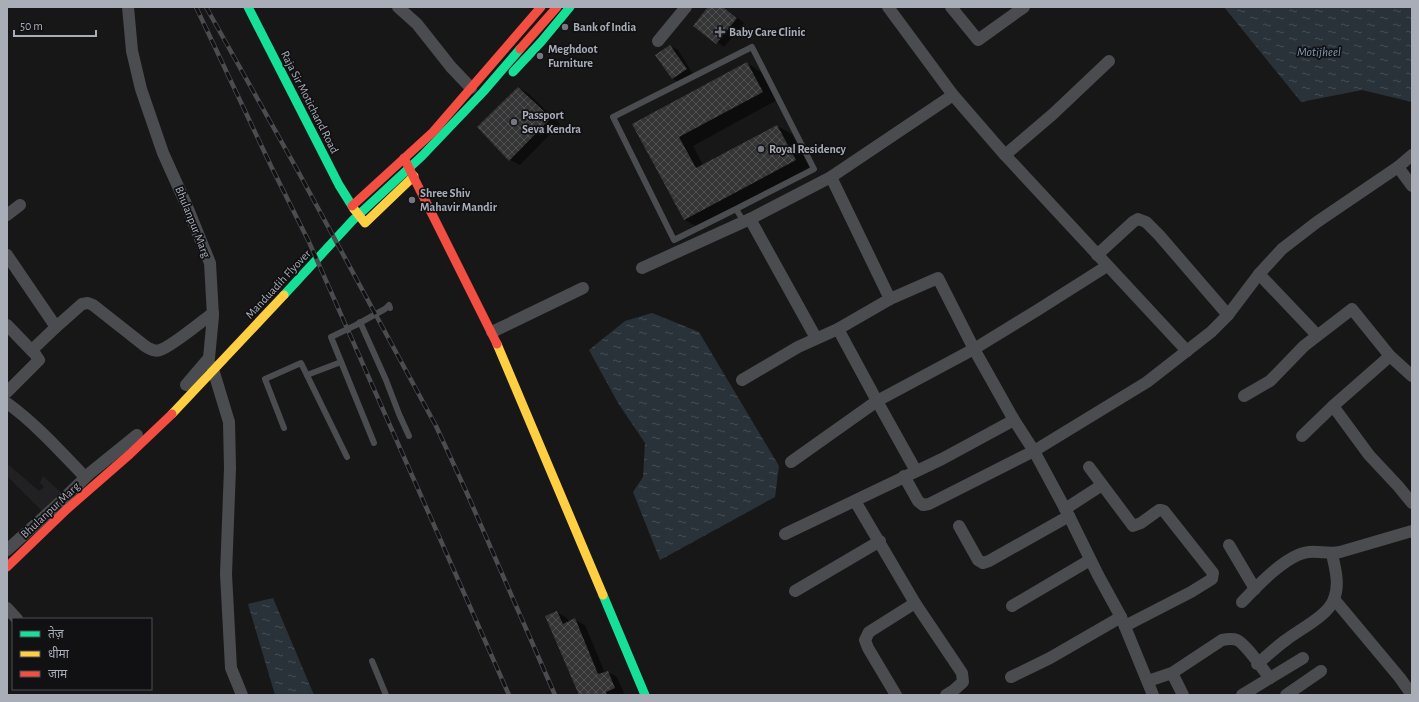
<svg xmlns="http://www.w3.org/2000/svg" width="1419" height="702" font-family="'Alegreya Sans','Noto Sans Devanagari',sans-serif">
<defs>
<pattern id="water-ripples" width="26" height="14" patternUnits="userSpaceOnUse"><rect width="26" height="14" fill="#2a3239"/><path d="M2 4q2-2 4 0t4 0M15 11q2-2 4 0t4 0" fill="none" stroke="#464d54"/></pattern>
<pattern id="building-cross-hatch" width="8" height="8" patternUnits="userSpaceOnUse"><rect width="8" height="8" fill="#353536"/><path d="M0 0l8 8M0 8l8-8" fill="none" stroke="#4f5051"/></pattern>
</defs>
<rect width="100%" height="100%" fill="#171717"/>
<polygon fill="#212123" points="9,465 39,491 44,487 40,483 43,476 65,496 44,513 7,476 7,467"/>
<g fill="url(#water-ripples)">
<polygon points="1224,7 1412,7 1412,102 1362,90 1301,102"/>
<polygon points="652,313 699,332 779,466 775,497 660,560 633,492 643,477 645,443 618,403 589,350 625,321"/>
<polygon points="273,598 314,695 275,695 248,604"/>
</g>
<g fill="#0007">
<polygon points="710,7 724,7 744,23 724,47 695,25"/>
<polygon points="670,46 678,50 693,74 680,83 673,79"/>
<polygon points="747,63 761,72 777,100 693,146 703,165 777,126 792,134 810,168 699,228 685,220 634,124"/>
<polygon points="518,88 528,93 560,124 520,165 510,160"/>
<polygon points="557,612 567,618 569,622 575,620 585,625 605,673 608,672 617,677 624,693 621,695 580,695"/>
</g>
<g fill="url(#building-cross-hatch)">
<polygon points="708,7 723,7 737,18 716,44 693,26"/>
<polygon points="670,45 687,69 672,79 655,55"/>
<polygon points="747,62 763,92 679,137 696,168 777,125 796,160 684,220 632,124"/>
<polygon points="518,87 551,118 509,161 477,127"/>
<polygon points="557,611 563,624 575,618 598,674 608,671 615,688 606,692 607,695 579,695 545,616"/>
</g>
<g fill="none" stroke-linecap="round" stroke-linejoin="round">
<g stroke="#4b4c50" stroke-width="6">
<polyline points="736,209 814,169 752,47 613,117 674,240 736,209 744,222"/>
<polyline points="360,322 386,380 399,414 409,436"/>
<polyline points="307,375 341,362"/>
<polyline points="284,428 265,379 301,363 347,457"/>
<polyline points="374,443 331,337 356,325 385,309 389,305 390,308"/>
<polyline points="372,661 386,695"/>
</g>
<g stroke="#4b4c50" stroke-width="12">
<polyline points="128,7 132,51 141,89 163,153 186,204 210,263 213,316 209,358 186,385"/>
<polyline points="398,7 417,24 451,67 471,88"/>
<polyline points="888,7 953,95 1005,155 1187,351"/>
<polyline points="951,7 978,40 1024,7"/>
<polyline points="658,41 686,7"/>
<polyline points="1005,155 1053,114 1109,61"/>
<polyline points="1398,167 1412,186"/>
<polyline points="831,177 953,95"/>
<polyline points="7,215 20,205"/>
<polyline points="750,219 816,338"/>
<polyline points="7,255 56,327"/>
<polyline points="1097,255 1133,222 1138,219 1146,222 1159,235 1228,315"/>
<polyline points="642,268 750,219 831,177 890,299"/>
<polyline points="1259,274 1317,335"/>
<polyline points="7,325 35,354 39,360 7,392"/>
<polyline points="838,329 877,401 916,471"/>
<polyline points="492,332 583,288"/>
<path d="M32,350L56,327L82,304L88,303L93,305L145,346C150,349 154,352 160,350C171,347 202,321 213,313"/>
<polyline points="212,366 229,422 230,468 226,574 231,668 242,695"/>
<polyline points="742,380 798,347 838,329 890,299 938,278 974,349 1014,420 1034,451 1069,516 1098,575 1121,617 1153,695"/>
<polyline points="1244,396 1270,381 1304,346 1352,309 1390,356 1412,376"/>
<path d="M7,403C36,424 60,451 85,477"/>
<polyline points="1333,406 1369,455 1398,486 1412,503"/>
<polyline points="1302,436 1333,406 1390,356"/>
<polyline points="791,462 877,401 974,349 1036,311 1107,266"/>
<polyline points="1089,467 1133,526 1141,523 1159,510 1161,510 1164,511 1213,573 1212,579 1191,592 1125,626"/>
<polyline points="904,476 918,501 923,505 929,504 1034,451 1147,382 1211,332 1228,315 1259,274 1282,249 1317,222 1398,167 1412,155"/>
<polyline points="855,501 915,603 962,673 963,682 954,690 946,695"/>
<polyline points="1065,509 1102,485"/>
<polyline points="959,526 978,560 983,563 989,561 1069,516"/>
<polyline points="785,534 942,459 1014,420"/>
<polyline points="1229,545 1255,589"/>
<polyline points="7,550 56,506 90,473 137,435"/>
<polyline points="795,591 880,541"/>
<polyline points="1334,599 1400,678 1412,695"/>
<path d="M1242,602C1257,586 1287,554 1309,552C1319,551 1329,554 1340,552L1412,531"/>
<polyline points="1012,606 1090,560"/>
<polyline points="7,608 17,619"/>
<path d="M1257,664C1267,656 1276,647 1286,640C1300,629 1328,616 1334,599C1340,584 1335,568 1332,554"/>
<polyline points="1172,673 1183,695"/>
<polyline points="1011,677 1050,658 1121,617"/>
<path d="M1148,681L1172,673L1222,640C1227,639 1232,638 1237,640C1247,645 1262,669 1270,678"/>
<polyline points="896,695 868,648 865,640 869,632 915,603"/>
<polyline points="1242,695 1303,658"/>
<polyline points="1286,695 1321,671"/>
</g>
<g stroke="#16e098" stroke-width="9">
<polyline points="248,7 339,185 354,209"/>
<polyline points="513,72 541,42 570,7"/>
<polyline points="284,295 353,220 422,156 483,92 520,49"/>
<polyline points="603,595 645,695"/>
</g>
<g stroke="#ffcf43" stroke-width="9">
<polyline points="354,209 365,223 414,176"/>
<polyline points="497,344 603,595"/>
<polyline points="172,414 284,295"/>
</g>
<g stroke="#f24e42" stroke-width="9">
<polyline points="520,49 557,7"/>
<polyline points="404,158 497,344"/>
<polyline points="352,206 433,132 541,7"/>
<polyline points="7,567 66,510 130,454 172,414"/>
</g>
<defs>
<g id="rail">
<polyline points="196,7 271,166 309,242 509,695"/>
<polyline points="206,7 299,173 436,426 466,491 555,695"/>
</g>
</defs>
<use href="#rail" stroke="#4b4c4f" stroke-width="4.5"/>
<use href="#rail" stroke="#111113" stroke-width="3" stroke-dasharray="9" stroke-linecap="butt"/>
</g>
<g fill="#757880" stroke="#111113" stroke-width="1.5">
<circle cx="565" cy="27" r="4"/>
<path d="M718 26h4v4h4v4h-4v4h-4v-4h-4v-4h4z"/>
<circle cx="540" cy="56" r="4"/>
<circle cx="514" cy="122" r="4"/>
<circle cx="761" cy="149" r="4"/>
<circle cx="412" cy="200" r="4"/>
</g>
<g text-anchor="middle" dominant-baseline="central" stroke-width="3.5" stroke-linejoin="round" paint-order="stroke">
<g font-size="12" font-weight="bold" fill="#a8adb8" stroke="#111113" text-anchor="start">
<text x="573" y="27">Bank of India</text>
<text x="729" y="32">Baby Care Clinic</text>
<text x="548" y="49">Meghdoot<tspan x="548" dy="14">Furniture</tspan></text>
<text x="522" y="115">Passport<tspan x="522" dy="14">Seva Kendra</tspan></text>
<text x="769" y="149">Royal Residency</text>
<text x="420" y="193">Shree Shiv<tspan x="420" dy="14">Mahavir Mandir</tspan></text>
</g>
<g font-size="12" fill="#a8adb8" stroke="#111113">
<text transform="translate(310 102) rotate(63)">Raja Sir Motichand Road</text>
<text transform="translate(193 222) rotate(68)">Bhulanpur Marg</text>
<text transform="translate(278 284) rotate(-47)">Manduadih Flyover</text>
<text transform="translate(50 510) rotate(-43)">Bhulanpur Marg</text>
</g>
<g font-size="13" font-style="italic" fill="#7f9bb3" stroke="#111113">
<text x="1319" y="52">Motijheel</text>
</g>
</g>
<rect width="1419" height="702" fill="none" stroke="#a8adb8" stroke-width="16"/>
<rect x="12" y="618" width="140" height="72" fill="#111113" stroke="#4d4f55"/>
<rect x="20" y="631" width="20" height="6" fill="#16e098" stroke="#4d4f55"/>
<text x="48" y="638" font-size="12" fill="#a8adb8">तेज़</text>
<rect x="20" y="651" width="20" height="6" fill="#ffcf43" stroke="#4d4f55"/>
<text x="48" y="658" font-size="12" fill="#a8adb8">धीमा</text>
<rect x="20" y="671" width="20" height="6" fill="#f24e42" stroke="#4d4f55"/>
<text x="48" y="678" font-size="12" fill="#a8adb8">जाम</text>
<path d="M14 30v6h82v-6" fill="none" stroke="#a8adb8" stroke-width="2"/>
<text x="20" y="30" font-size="12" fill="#a8adb8" stroke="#111113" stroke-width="3" paint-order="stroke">50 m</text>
</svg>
